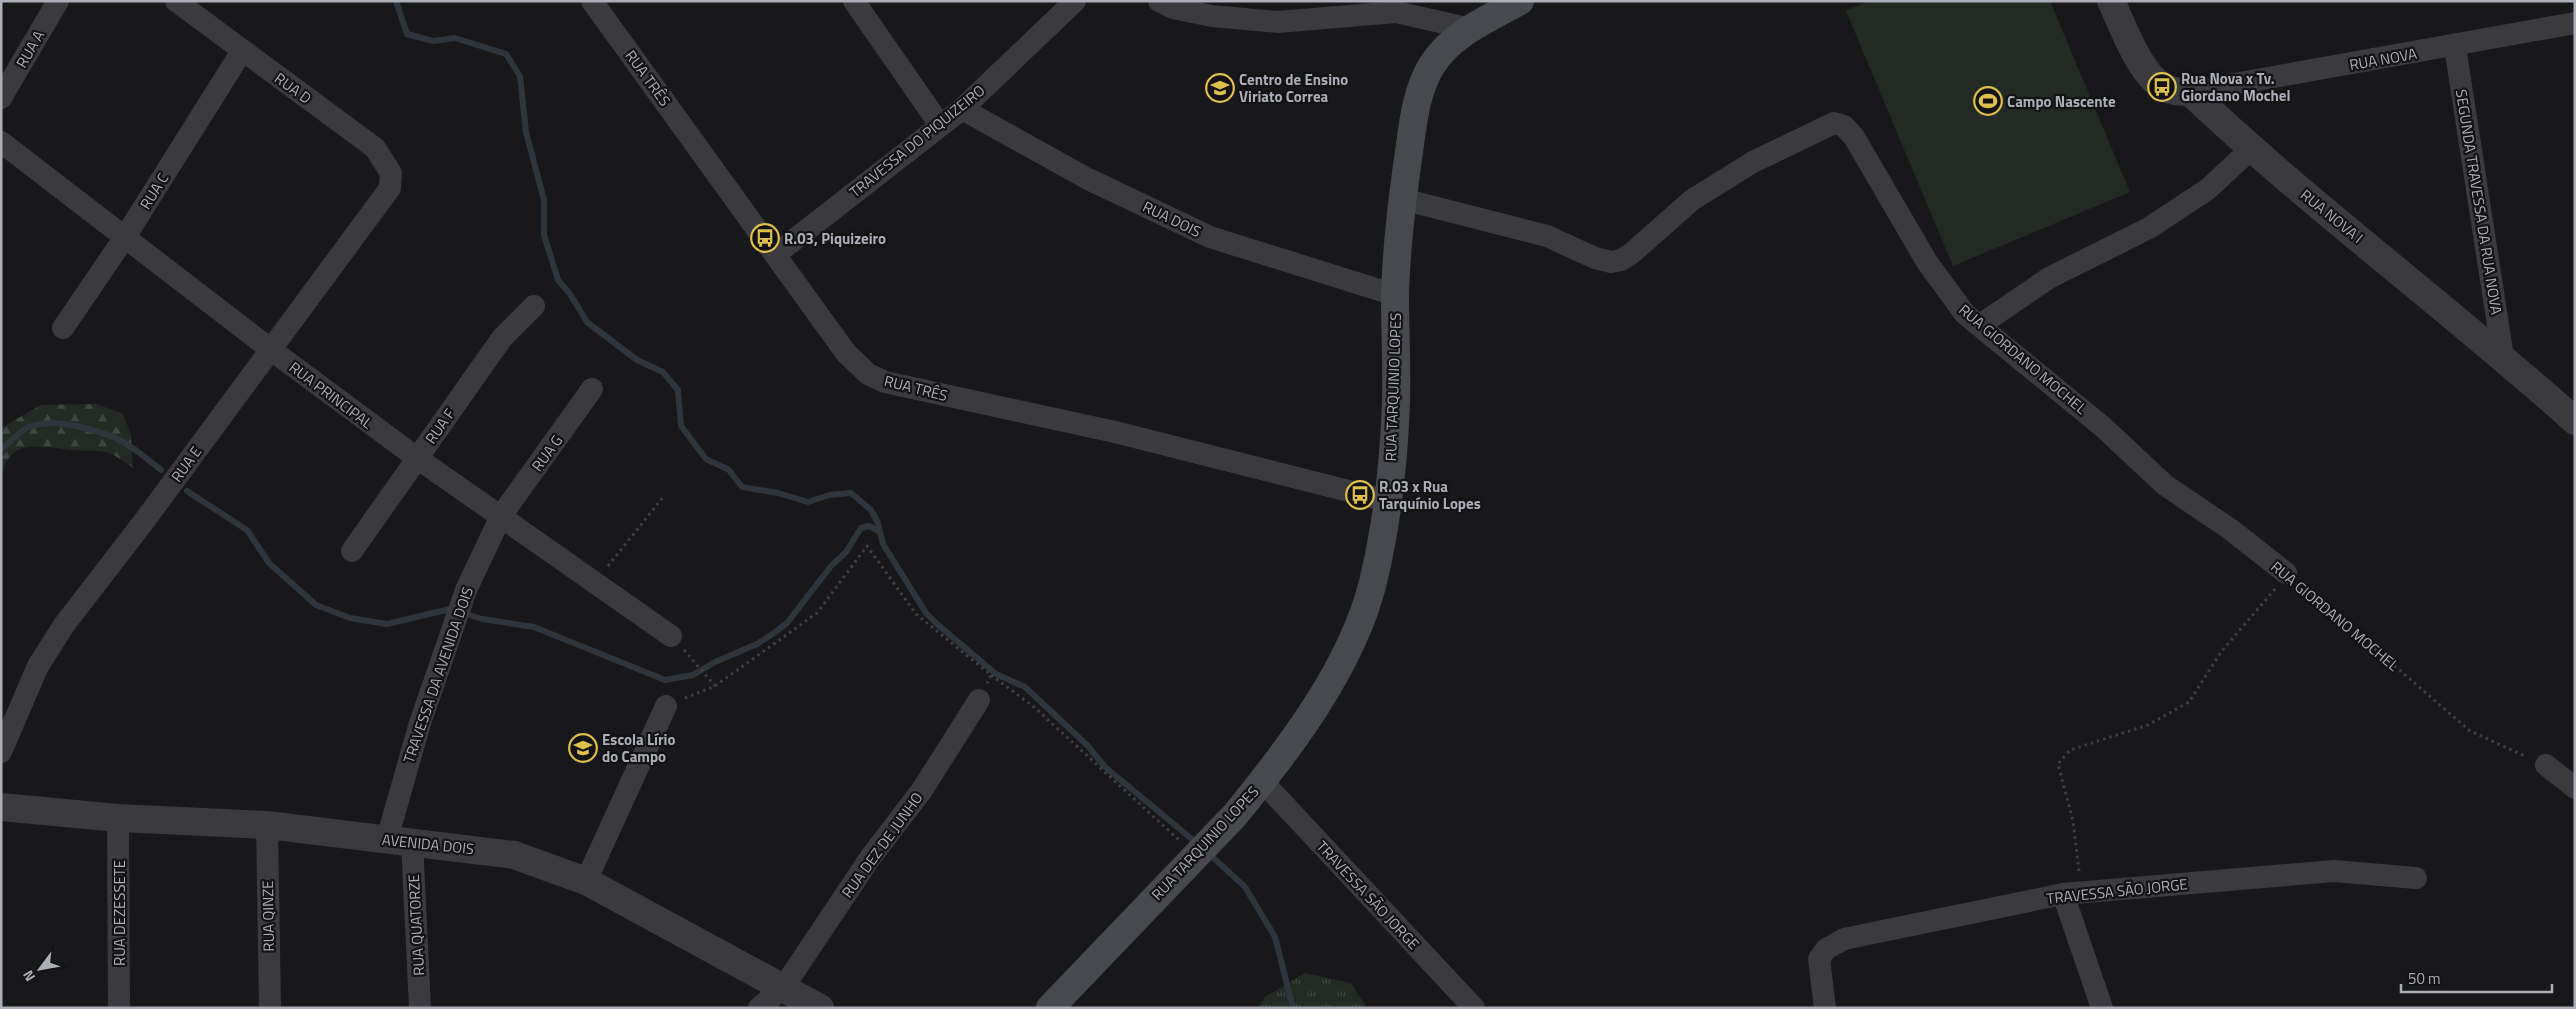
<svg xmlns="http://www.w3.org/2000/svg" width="2576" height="1009" font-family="'Titillium Web',sans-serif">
<defs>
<pattern id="grass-tufts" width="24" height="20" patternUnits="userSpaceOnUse" patternTransform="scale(1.25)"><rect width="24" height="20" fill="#232a24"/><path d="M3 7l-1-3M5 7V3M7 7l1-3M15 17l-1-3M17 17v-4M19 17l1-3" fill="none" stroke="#404642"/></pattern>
<pattern id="forest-firs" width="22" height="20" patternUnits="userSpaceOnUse" patternTransform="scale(1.25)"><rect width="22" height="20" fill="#232a24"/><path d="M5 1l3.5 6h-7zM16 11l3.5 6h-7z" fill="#404642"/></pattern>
</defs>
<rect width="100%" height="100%" fill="#18181a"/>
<polygon fill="url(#grass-tufts)" points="1305,973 1351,983 1367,1008 1257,1008 1265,997"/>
<path fill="url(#forest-firs)" d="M97,404L123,414L131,435L133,468C126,463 117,456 109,453C96,449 77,452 63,449C32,445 7,441 1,480V428L41,405Z"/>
<polygon fill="#232a24" points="1868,1 2050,1 2130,192 1953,266 1846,11"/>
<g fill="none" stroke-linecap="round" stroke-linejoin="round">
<g stroke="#2f353d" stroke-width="6">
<polyline points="396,1 407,34 433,41 455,38 506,54 520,76 526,132 544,200 544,235 558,280 570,294 587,322 637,360 663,372 678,390 681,426 706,459 729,470 742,487 778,493 808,502 829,495 851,493 871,510 878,523 883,544 926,613 937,624 996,674 1025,687 1088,746 1105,767 1199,845"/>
<path d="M1,449C10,443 19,431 29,427C53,418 89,428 113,437C130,444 146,458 161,470"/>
<polyline points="187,491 247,530 269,563 316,605 350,618 387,624 450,609 482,619 534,627 665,680 693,675 715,662 757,644 774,633 787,623 831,566 846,552 861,528 869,526 880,532"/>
<polyline points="1208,853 1245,887 1275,937 1293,1008"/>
</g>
<g stroke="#404146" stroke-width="3" stroke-dasharray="2.5 4" stroke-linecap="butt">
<polyline points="608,566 664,496"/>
<polyline points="2301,585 2470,731 2527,757"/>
<polyline points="684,650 715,686"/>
<polyline points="991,675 1034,707 1179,840"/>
<polyline points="685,698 715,686 817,613 867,546 916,614 991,675 987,683"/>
<polyline points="2079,871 2073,821 2058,764 2070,750 2148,725 2189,702 2221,652 2275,589"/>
</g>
<g stroke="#3a3a3f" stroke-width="22">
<polyline points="592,1 846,353 868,374 885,382 1115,432 1388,501"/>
<polyline points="854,1 940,125"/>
<polyline points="1159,1 1173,8 1212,16 1278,22 1396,12 1471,29"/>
<polyline points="2455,47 2503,357"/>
<polyline points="2190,92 2575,23"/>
<polyline points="1,98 58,1"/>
<polyline points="962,109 1088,179 1210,237 1395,295"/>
<polyline points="1,142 270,349 417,458 671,636"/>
<polyline points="1402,199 1547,236 1595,258 1611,262 1621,260 1632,253 1692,200 1753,162 1834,123 1844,126 1854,137 1927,262 1965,314 2103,427 2165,485 2230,529 2286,573"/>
<polyline points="776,254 962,109 1075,1"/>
<polyline points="1980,325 2049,278 2149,228 2208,189 2251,149"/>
<polyline points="63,328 125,237 242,51"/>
<polyline points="352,551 502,338 534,306"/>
<polyline points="1,752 38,666 64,625 145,520 390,188 391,173 375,148 176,1"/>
<polyline points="2546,765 2575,788"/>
<polyline points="1263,782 1474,1008"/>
<polyline points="118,818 119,1008"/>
<polyline points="267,825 270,1008"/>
<polyline points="387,839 420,723 466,590 501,516 592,389"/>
<polyline points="412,842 420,1008"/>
<polyline points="586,881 666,706"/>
<polyline points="2063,894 2102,1008"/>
<polyline points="759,1008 783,988 870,858 922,790 979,700"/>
<polyline points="1825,1008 1819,959 1826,949 1844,939 2063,894 2334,871 2416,878"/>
</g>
<g stroke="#3a3a3f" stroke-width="28">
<path d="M2111,1C2123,26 2139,73 2163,87C2172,92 2181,92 2190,92C2313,208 2449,308 2575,421"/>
<polyline points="1,807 118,818 267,825 514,855 586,881 820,1008"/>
</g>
<path stroke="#48494e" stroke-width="28" d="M1050,1008L1235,815C1289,749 1352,667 1373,582C1387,524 1394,461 1396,402C1397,367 1395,332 1395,297C1396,248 1402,200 1409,152C1413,122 1416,91 1432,65C1451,34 1490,18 1520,1"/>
</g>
<defs>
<symbol id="bus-ring" viewBox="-11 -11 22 22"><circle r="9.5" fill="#131315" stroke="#e0bf4b" stroke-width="1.5"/><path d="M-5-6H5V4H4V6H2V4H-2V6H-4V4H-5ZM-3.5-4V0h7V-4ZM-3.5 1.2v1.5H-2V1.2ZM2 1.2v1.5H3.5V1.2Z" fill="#e0bf4b"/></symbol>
<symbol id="school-ring" viewBox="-11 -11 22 22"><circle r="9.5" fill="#131315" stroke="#e0bf4b" stroke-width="1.5"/><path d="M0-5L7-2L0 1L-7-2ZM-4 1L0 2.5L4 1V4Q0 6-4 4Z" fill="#e0bf4b"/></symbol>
<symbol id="stadium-ring" viewBox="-11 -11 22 22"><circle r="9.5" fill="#131315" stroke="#e0bf4b" stroke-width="1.5"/><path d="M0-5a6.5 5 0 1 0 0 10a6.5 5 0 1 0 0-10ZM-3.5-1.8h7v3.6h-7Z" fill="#e0bf4b"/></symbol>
</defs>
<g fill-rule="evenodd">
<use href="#bus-ring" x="2146" y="71" width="32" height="32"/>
<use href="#school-ring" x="1204" y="72" width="32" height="32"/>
<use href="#stadium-ring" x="1972" y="85" width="32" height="32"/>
<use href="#bus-ring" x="749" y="222" width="32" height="32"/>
<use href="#bus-ring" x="1344" y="479" width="32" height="32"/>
<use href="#school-ring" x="567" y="732" width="32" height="32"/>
</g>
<g text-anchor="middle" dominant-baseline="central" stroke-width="4.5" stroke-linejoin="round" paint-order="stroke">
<g font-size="15" fill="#acaeb8" stroke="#131315">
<text transform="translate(30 49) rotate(-60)">RUA A</text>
<text transform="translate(2383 59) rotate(-10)">RUA NOVA</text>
<text transform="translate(648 78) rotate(54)">RUA TRÊS</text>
<text transform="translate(293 88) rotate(36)">RUA D</text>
<text transform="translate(917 141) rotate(-39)">TRAVESSA DO PIQUIZEIRO</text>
<text transform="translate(154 191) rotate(-58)">RUA C</text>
<text transform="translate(2479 202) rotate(81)">SEGUNDA TRAVESSA DA RUA NOVA</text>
<text transform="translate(2332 216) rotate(39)">RUA NOVA I</text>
<text transform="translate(1172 219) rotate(26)">RUA DOIS</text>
<text transform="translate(2023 359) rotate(40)">RUA GIORDANO MOCHEL</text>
<text transform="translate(1393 387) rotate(-88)">RUA TARQUINIO LOPES</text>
<text transform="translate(916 388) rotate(14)">RUA TRÊS</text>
<text transform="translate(331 395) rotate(37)">RUA PRINCIPAL</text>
<text transform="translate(440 426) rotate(-55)">RUA F</text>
<text transform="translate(547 453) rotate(-54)">RUA G</text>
<text transform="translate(186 464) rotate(-54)">RUA E</text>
<text transform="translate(2335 616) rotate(40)">RUA GIORDANO MOCHEL</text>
<text transform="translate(438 675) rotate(-71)">TRAVESSA DA AVENIDA DOIS</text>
<text transform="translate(1205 843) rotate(-47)">RUA TARQUINIO LOPES</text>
<text transform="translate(428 844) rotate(6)">AVENIDA DOIS</text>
<text transform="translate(882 845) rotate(-54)">RUA DEZ DE JUNHO</text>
<text transform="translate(2117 891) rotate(-6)">TRAVESSA SÃO JORGE</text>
<text transform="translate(1368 895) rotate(47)">TRAVESSA SÃO JORGE</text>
<text transform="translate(119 913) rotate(-90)">RUA DEZESSETE</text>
<text transform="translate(268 916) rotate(-91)">RUA QINZE</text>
<text transform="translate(416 925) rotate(-93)">RUA QUATORZE</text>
</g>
<g font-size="15" font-weight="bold" fill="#acaeb8" stroke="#131315" text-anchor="start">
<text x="2181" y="78">Rua Nova x Tv.<tspan x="2181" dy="17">Giordano Mochel</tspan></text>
<text x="1239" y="79">Centro de Ensino<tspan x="1239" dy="17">Viriato Correa</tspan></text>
<text x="2007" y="101">Campo Nascente</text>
<text x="784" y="238">R.03, Piquizeiro</text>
<text x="1379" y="486">R.03 x Rua<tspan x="1379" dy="17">Tarquínio Lopes</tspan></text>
<text x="602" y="739">Escola Lírio<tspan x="602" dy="17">do Campo</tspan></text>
</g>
</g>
<rect width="2576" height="1009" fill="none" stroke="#acaeb8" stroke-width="5"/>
<g transform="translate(40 969) rotate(238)" stroke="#131315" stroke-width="4" paint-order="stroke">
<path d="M0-4L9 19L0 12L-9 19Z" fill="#acaeb8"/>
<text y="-8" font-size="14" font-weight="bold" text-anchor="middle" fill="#acaeb8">N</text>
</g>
<path d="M2401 984v8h151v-8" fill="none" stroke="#acaeb8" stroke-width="2.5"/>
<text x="2408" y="984" font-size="15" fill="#acaeb8" stroke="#131315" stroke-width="4" paint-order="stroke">50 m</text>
</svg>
